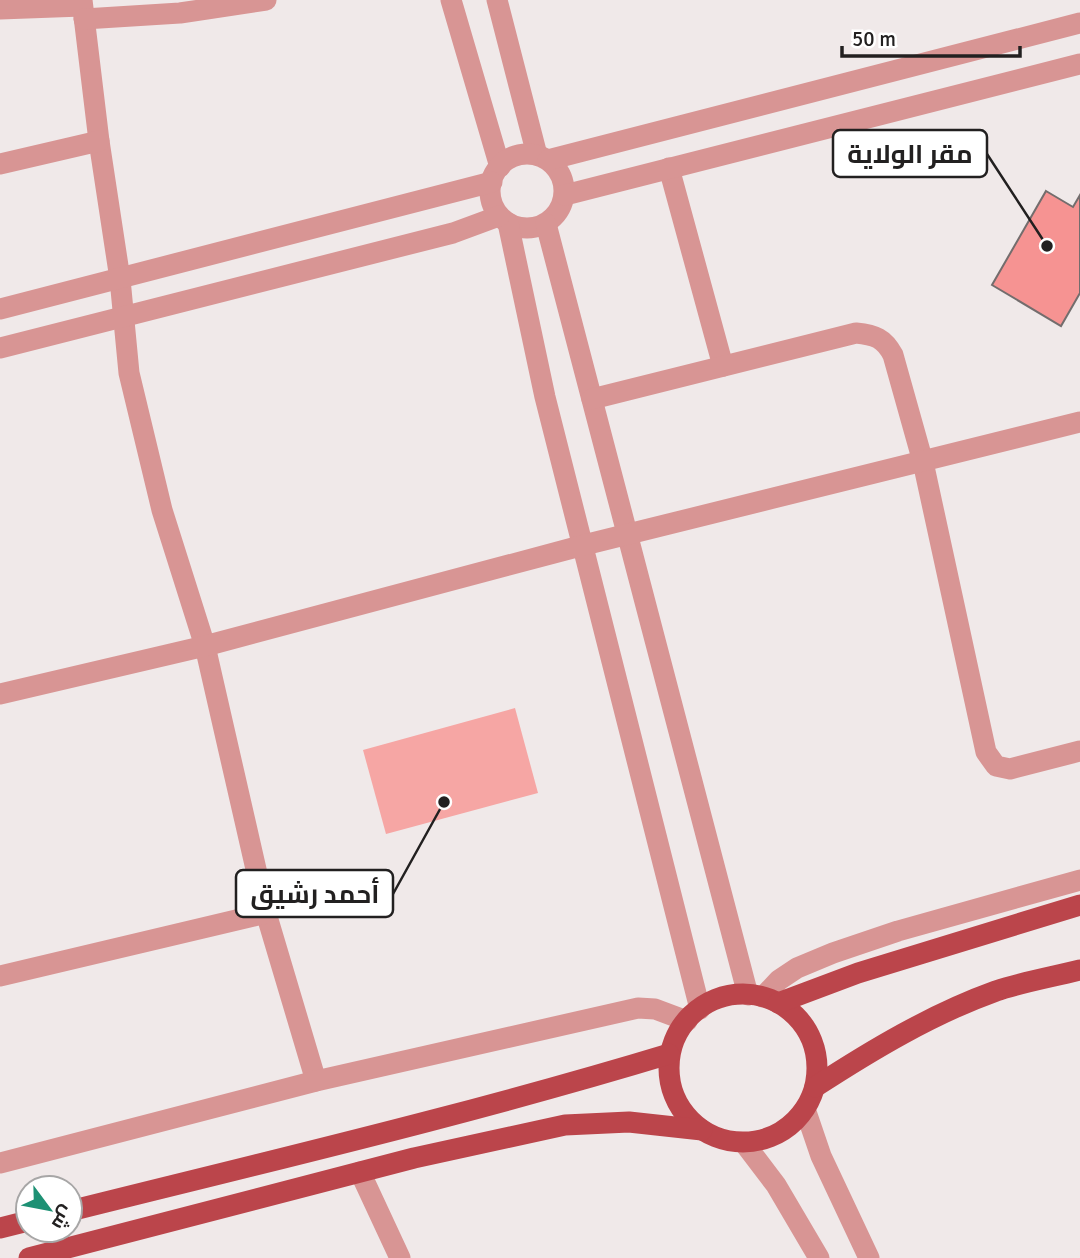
<svg xmlns="http://www.w3.org/2000/svg" width="1080" height="1258" font-family="Signika,Cairo,sans-serif">
<rect width="100%" height="100%" fill="#f0e9e9"/>
<polygon fill="#f6a6a4" points="515,708 538,793 386,834 363,750"/>
<polygon fill="#f69392" stroke="#736d6d" stroke-width="2" points="1046,191 1073,207 1080,195 1080,293 1061,326 992,285"/>
<g fill="none" stroke-linecap="round" stroke-linejoin="round">
<g stroke="#d89594" stroke-width="21">
<polyline points="82,0 99,141 120,279 129,373 162,510 205,646 266,913 316,1081"/>
<polyline points="451,0 500,167"/>
<polyline points="497,0 537,155"/>
<polyline points="0,9 82,6"/>
<polyline points="84,19 180,13 266,0"/>
<circle cx="527" cy="191" r="37"/>
<polyline points="548,160 1080,23"/>
<polyline points="0,164 99,141"/>
<polyline points="669,168 723,366"/>
<polyline points="565,195 1080,64"/>
<polyline points="508,223 545,397 700,1009"/>
<polyline points="546,224 748,995"/>
<polyline points="0,309 492,182"/>
<polyline points="0,348 453,233 499,216"/>
<path d="M592,399L856,333C875,335 884,338 893,355L923,462L986,752L996,766L1010,769L1080,751"/>
<polyline points="0,694 205,646 584,545 1080,422"/>
<polyline points="0,976 266,913"/>
<polyline points="763,997 779,980 797,968 833,953 898,931 1080,880"/>
<polyline points="805,1109 821,1156 869,1258"/>
<polyline points="744,1143 776,1185 819,1258"/>
<polyline points="0,1163 316,1081 638,1008 655,1009 687,1021"/>
<polyline points="360,1172 400,1258"/>
</g>
<g stroke="#bb454b" stroke-width="21">
<circle cx="743" cy="1068" r="74"/>
<polyline points="778,1003 858,973 1080,905"/>
<path d="M815,1087C872,1050 932,1014 996,991C1023,982 1052,977 1080,970"/>
<path d="M70,1211C270,1161 471,1114 669,1054"/>
<polyline points="0,1228 28,1221"/>
<polyline points="29,1258 414,1158 565,1125 629,1122 702,1130"/>
</g>
</g>
<path fill="none" stroke="#222020" stroke-width="2.5" d="M1047 246L987 154M444 802L393 894"/>
<g fill="#222020" stroke="#fff" stroke-width="2.5">
<circle cx="1047" cy="246" r="7"/>
<circle cx="444" cy="802" r="7"/>
</g>
<g fill="#fff" stroke="#222020" stroke-width="2.5">
<rect x="833" y="130" width="154" height="47" rx="7"/>
<rect x="236" y="870" width="157" height="47" rx="7"/>
</g>
<g font-size="26" text-anchor="middle" font-weight="bold" fill="#222020">
<text x="910" y="163">مقر الولاية</text>
<text x="315" y="903">أحمد رشيق</text>
</g>
<g transform="translate(49 1209) rotate(122)"><circle r="33" fill="#ffffff" stroke="#a7a6a6" stroke-width="2"/>
<path d="M0-5L12 26L0 18L-12 26Z" fill="#1d9174"/>
<text y="-10" font-size="19" font-weight="bold" text-anchor="middle" fill="#222020">ش</text>
</g>
<path d="M842 46v10h178v-10" fill="none" stroke="#222020" stroke-width="3.5"/>
<text x="852" y="46" font-size="21" fill="#222020" stroke="#ffffff" stroke-width="5" paint-order="stroke">50 m</text>
</svg>
